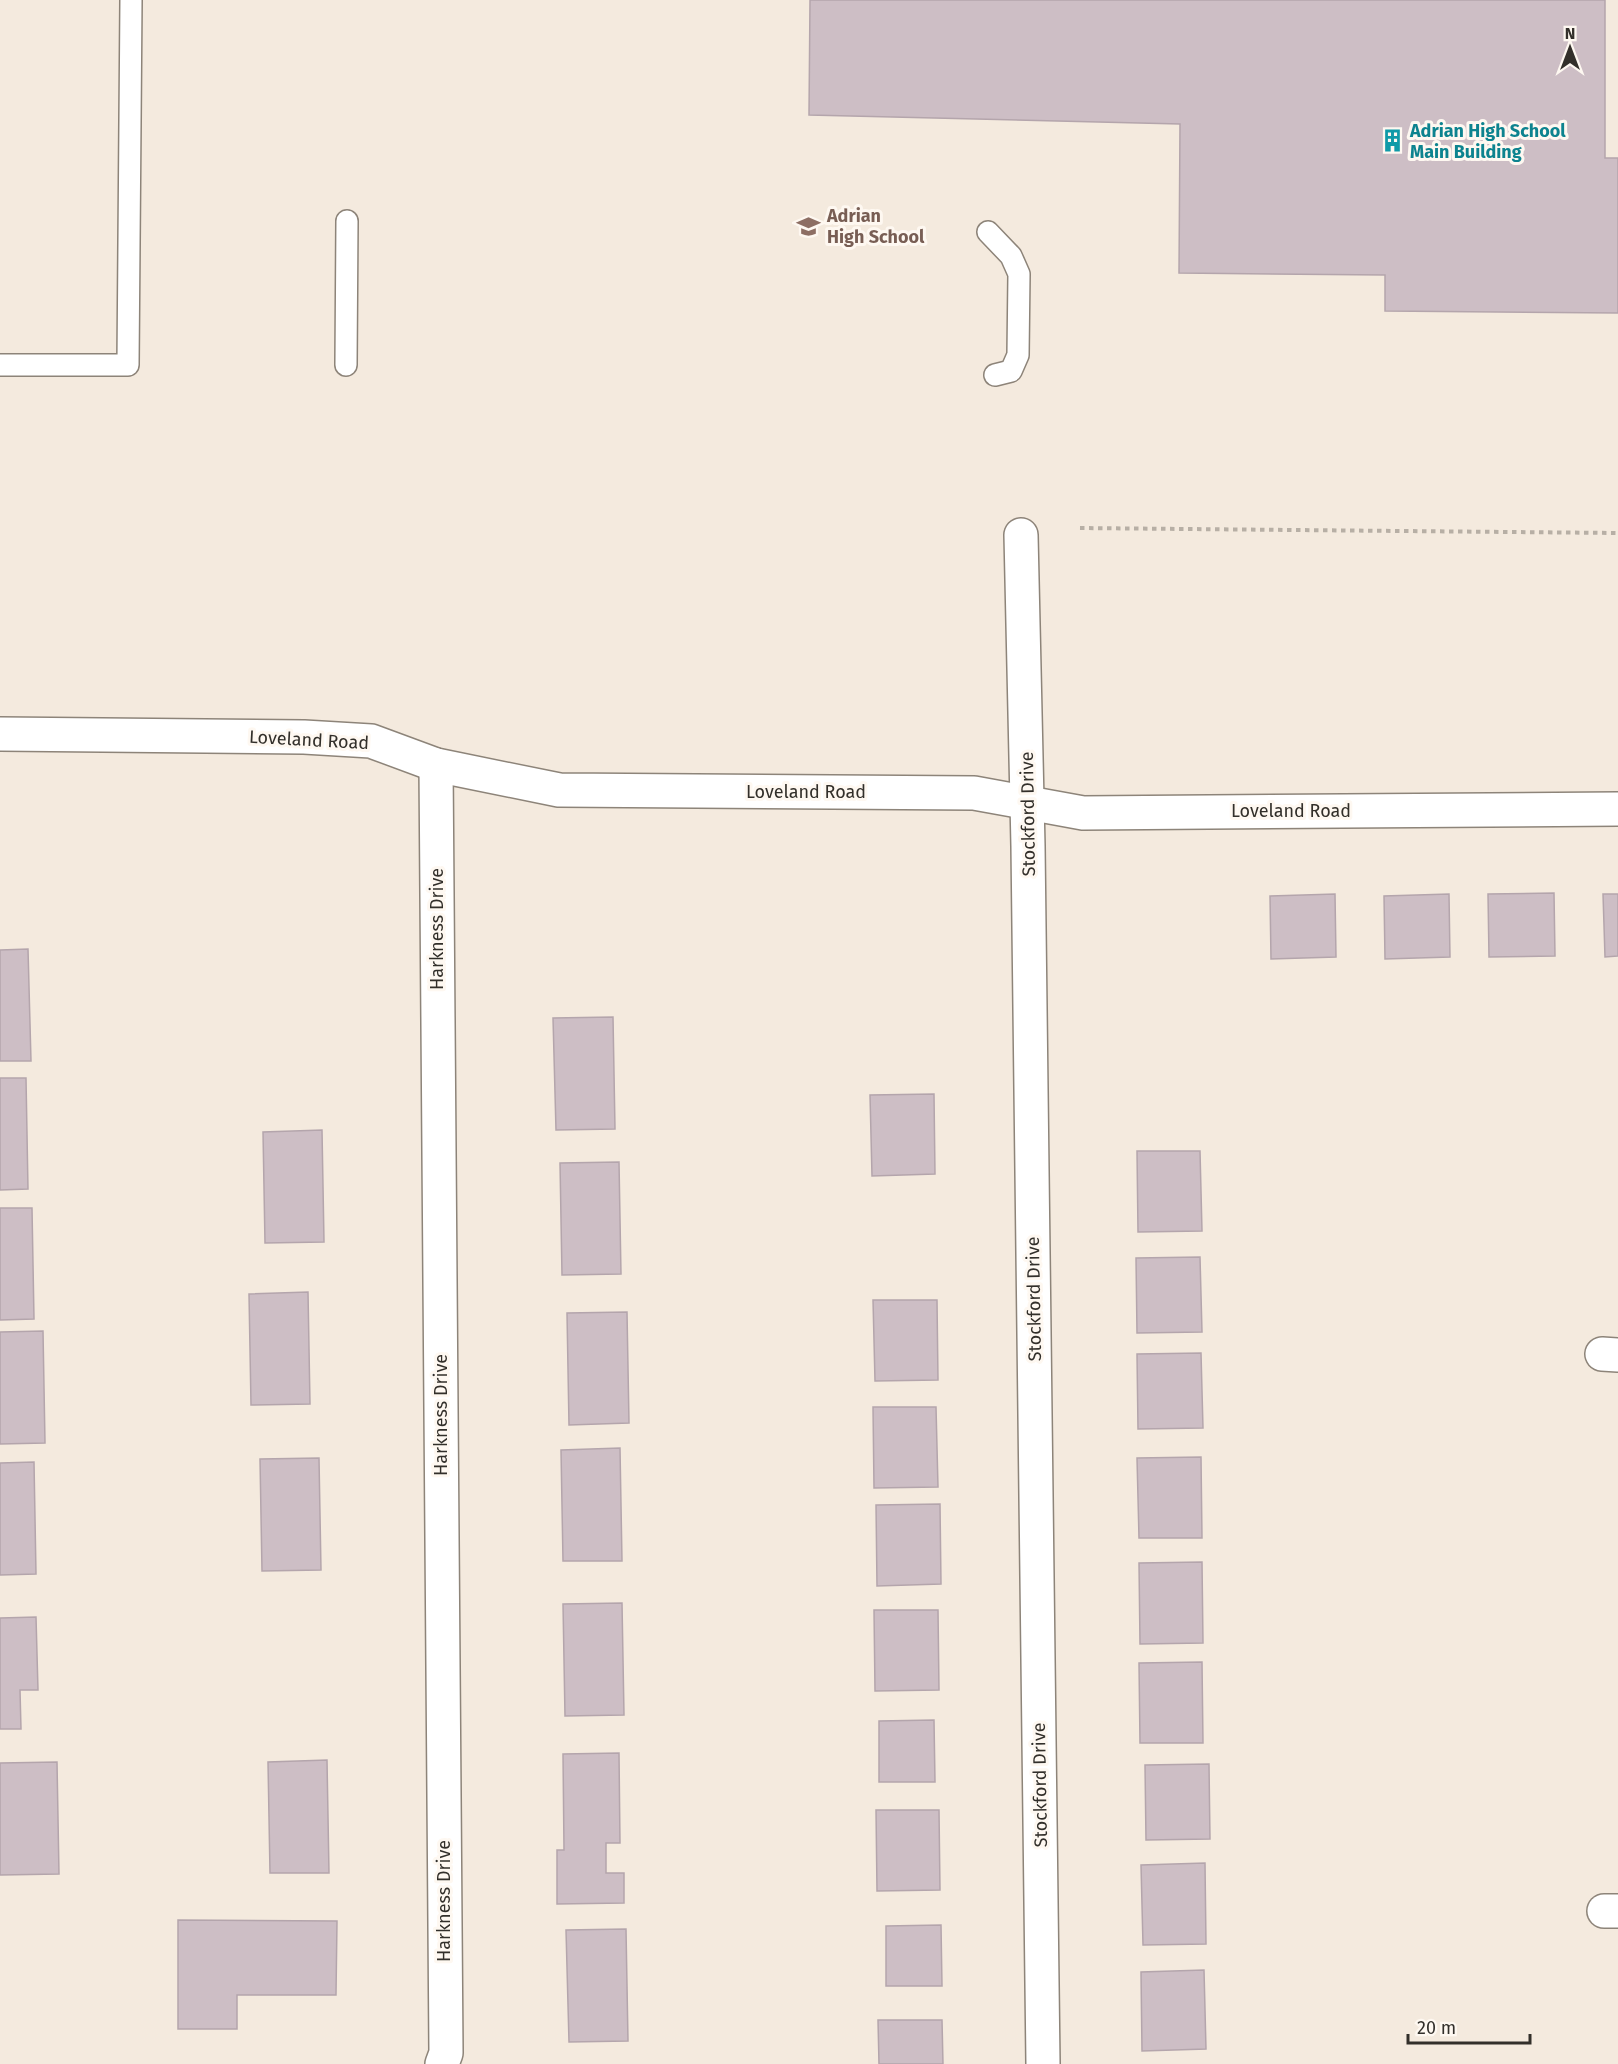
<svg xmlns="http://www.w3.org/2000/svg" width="1618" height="2064" font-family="'Fira Sans',sans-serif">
<rect width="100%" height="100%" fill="#f4eade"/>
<g fill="#cdbec5" stroke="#b4a5ac" stroke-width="1.5">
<polygon points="810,0 1605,0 1605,158 1618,158 1618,313 1385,311 1385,275 1179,273 1180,124 809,115"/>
<polygon points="1554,893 1555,956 1489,957 1488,894"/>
<polygon points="1335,894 1336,957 1271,959 1270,896"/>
<polygon points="1449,894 1450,957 1385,959 1384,896"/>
<polygon points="1603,894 1618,894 1618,956 1605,957"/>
<polygon points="28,949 31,1061 0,1061 0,950"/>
<polygon points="613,1017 615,1129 556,1130 553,1018"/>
<polygon points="0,1078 26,1078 28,1189 0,1190"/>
<polygon points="934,1094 935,1174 872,1176 870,1095"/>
<polygon points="322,1130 324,1242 265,1243 263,1132"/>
<polygon points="1137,1151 1200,1151 1202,1231 1138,1232"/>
<polygon points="619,1162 621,1274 562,1275 560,1163"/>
<polygon points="0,1208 32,1208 34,1319 0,1320"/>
<polygon points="1200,1257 1202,1332 1137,1333 1136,1258"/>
<polygon points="308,1292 310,1404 251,1405 249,1294"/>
<polygon points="873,1300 937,1300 938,1380 875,1381"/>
<polygon points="627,1312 629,1423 569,1425 567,1313"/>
<polygon points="43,1331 45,1443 0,1444 0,1332"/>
<polygon points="1201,1353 1203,1428 1138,1429 1137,1354"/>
<polygon points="873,1407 936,1407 938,1487 874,1488"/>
<polygon points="620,1448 622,1561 563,1561 561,1450"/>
<polygon points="1201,1457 1202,1538 1139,1538 1137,1458"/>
<polygon points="319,1458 321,1570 262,1571 260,1459"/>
<polygon points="34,1462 36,1574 0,1575 0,1463"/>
<polygon points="940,1504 941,1584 877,1586 876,1505"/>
<polygon points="1202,1562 1203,1643 1140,1644 1139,1563"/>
<polygon points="622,1603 624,1715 565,1716 563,1604"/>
<polygon points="874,1610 938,1610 939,1690 875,1691"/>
<polygon points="36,1617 38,1690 20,1690 21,1729 0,1729 0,1618"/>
<polygon points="1202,1662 1203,1743 1140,1743 1139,1663"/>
<polygon points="934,1720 935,1782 879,1782 879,1721"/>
<polygon points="619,1753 620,1843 606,1843 606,1873 624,1873 624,1903 557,1904 557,1850 564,1850 563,1754"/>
<polygon points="327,1760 329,1873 270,1873 268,1762"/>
<polygon points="57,1762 59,1874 0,1875 0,1763"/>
<polygon points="1209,1764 1210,1839 1146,1840 1145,1765"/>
<polygon points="876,1810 939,1810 940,1890 877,1891"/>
<polygon points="1205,1863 1206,1944 1143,1945 1141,1865"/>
<polygon points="178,1920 337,1921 336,1995 237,1995 237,2029 178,2029"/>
<polygon points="941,1925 942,1986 886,1986 886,1926"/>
<polygon points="626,1929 628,2041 569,2042 566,1930"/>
<polygon points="1204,1970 1206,2049 1142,2051 1141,1972"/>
<polygon points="878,2020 942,2020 943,2064 879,2064"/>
</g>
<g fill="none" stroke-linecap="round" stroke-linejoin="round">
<defs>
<g id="lane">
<polyline points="988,232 1011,256 1019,274 1018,355 1011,371 995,375"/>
<polyline points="0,365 128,365 131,0"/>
<polyline points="346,365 347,221"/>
</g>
<g id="street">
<polyline points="1021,535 1028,846 1043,2064"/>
<polyline points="0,734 304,737 371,741 436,765 559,790 974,793 1083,813 1618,809"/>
<polyline points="436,765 446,2053 442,2064"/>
<polyline points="1602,1354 1618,1355"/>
<polyline points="1604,1911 1618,1911"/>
</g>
</defs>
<use href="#lane" stroke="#8d8479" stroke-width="24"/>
<use href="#street" stroke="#8d8479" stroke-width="36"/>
<polyline stroke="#b7afa5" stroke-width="4" stroke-dasharray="4.5 4.5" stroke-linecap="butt" points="1080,528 1618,533"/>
<use href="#lane" stroke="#fff" stroke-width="21"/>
<use href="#street" stroke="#fff" stroke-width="33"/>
</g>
<defs>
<symbol id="building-bare" viewBox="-9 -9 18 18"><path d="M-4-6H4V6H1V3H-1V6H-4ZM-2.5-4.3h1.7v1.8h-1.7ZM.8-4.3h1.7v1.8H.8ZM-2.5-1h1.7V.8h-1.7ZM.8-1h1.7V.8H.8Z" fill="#0f9aa8" stroke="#fef8f1" stroke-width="2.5" paint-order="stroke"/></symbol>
<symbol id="school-bare" viewBox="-9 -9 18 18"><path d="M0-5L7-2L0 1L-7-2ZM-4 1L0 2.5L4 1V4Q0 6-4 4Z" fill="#8d6e63" stroke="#fef8f1" stroke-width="2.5" paint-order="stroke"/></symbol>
</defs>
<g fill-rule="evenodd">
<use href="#building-bare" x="1376" y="124" width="33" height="33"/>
<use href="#school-bare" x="792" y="210" width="33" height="33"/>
</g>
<g text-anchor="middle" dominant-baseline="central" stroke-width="6" stroke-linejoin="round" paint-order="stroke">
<g font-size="18" font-weight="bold" fill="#0d838f" stroke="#fef8f1" text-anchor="start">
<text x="1410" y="131">Adrian High School<tspan x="1410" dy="21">Main Building</tspan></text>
</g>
<g font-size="18" font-weight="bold" fill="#785e54" stroke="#fef8f1" text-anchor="start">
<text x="827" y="216">Adrian<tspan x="827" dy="21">High School</tspan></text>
</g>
<g font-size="18" fill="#322f2a" stroke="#fef8f1">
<text transform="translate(309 740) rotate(3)">Loveland Road</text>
<text x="806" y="792">Loveland Road</text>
<text x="1291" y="811">Loveland Road</text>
<text transform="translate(1028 814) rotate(-91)">Stockford Drive</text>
<text transform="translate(437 929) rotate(-90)">Harkness Drive</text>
<text transform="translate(1034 1299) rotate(-91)">Stockford Drive</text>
<text transform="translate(441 1415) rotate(-90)">Harkness Drive</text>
<text transform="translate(1040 1785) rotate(-91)">Stockford Drive</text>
<text transform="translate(444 1901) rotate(-90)">Harkness Drive</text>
</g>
</g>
<g transform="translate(1570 48)" stroke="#fef8f1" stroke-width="4.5" paint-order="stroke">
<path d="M0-4.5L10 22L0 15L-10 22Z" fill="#322f2a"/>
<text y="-9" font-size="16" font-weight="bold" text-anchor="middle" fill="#322f2a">N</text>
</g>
<path d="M1408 2034v9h122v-9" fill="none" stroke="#322f2a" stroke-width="3"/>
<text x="1417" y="2034" font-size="18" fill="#322f2a" stroke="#fef8f1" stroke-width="4.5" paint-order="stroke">20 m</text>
</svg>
